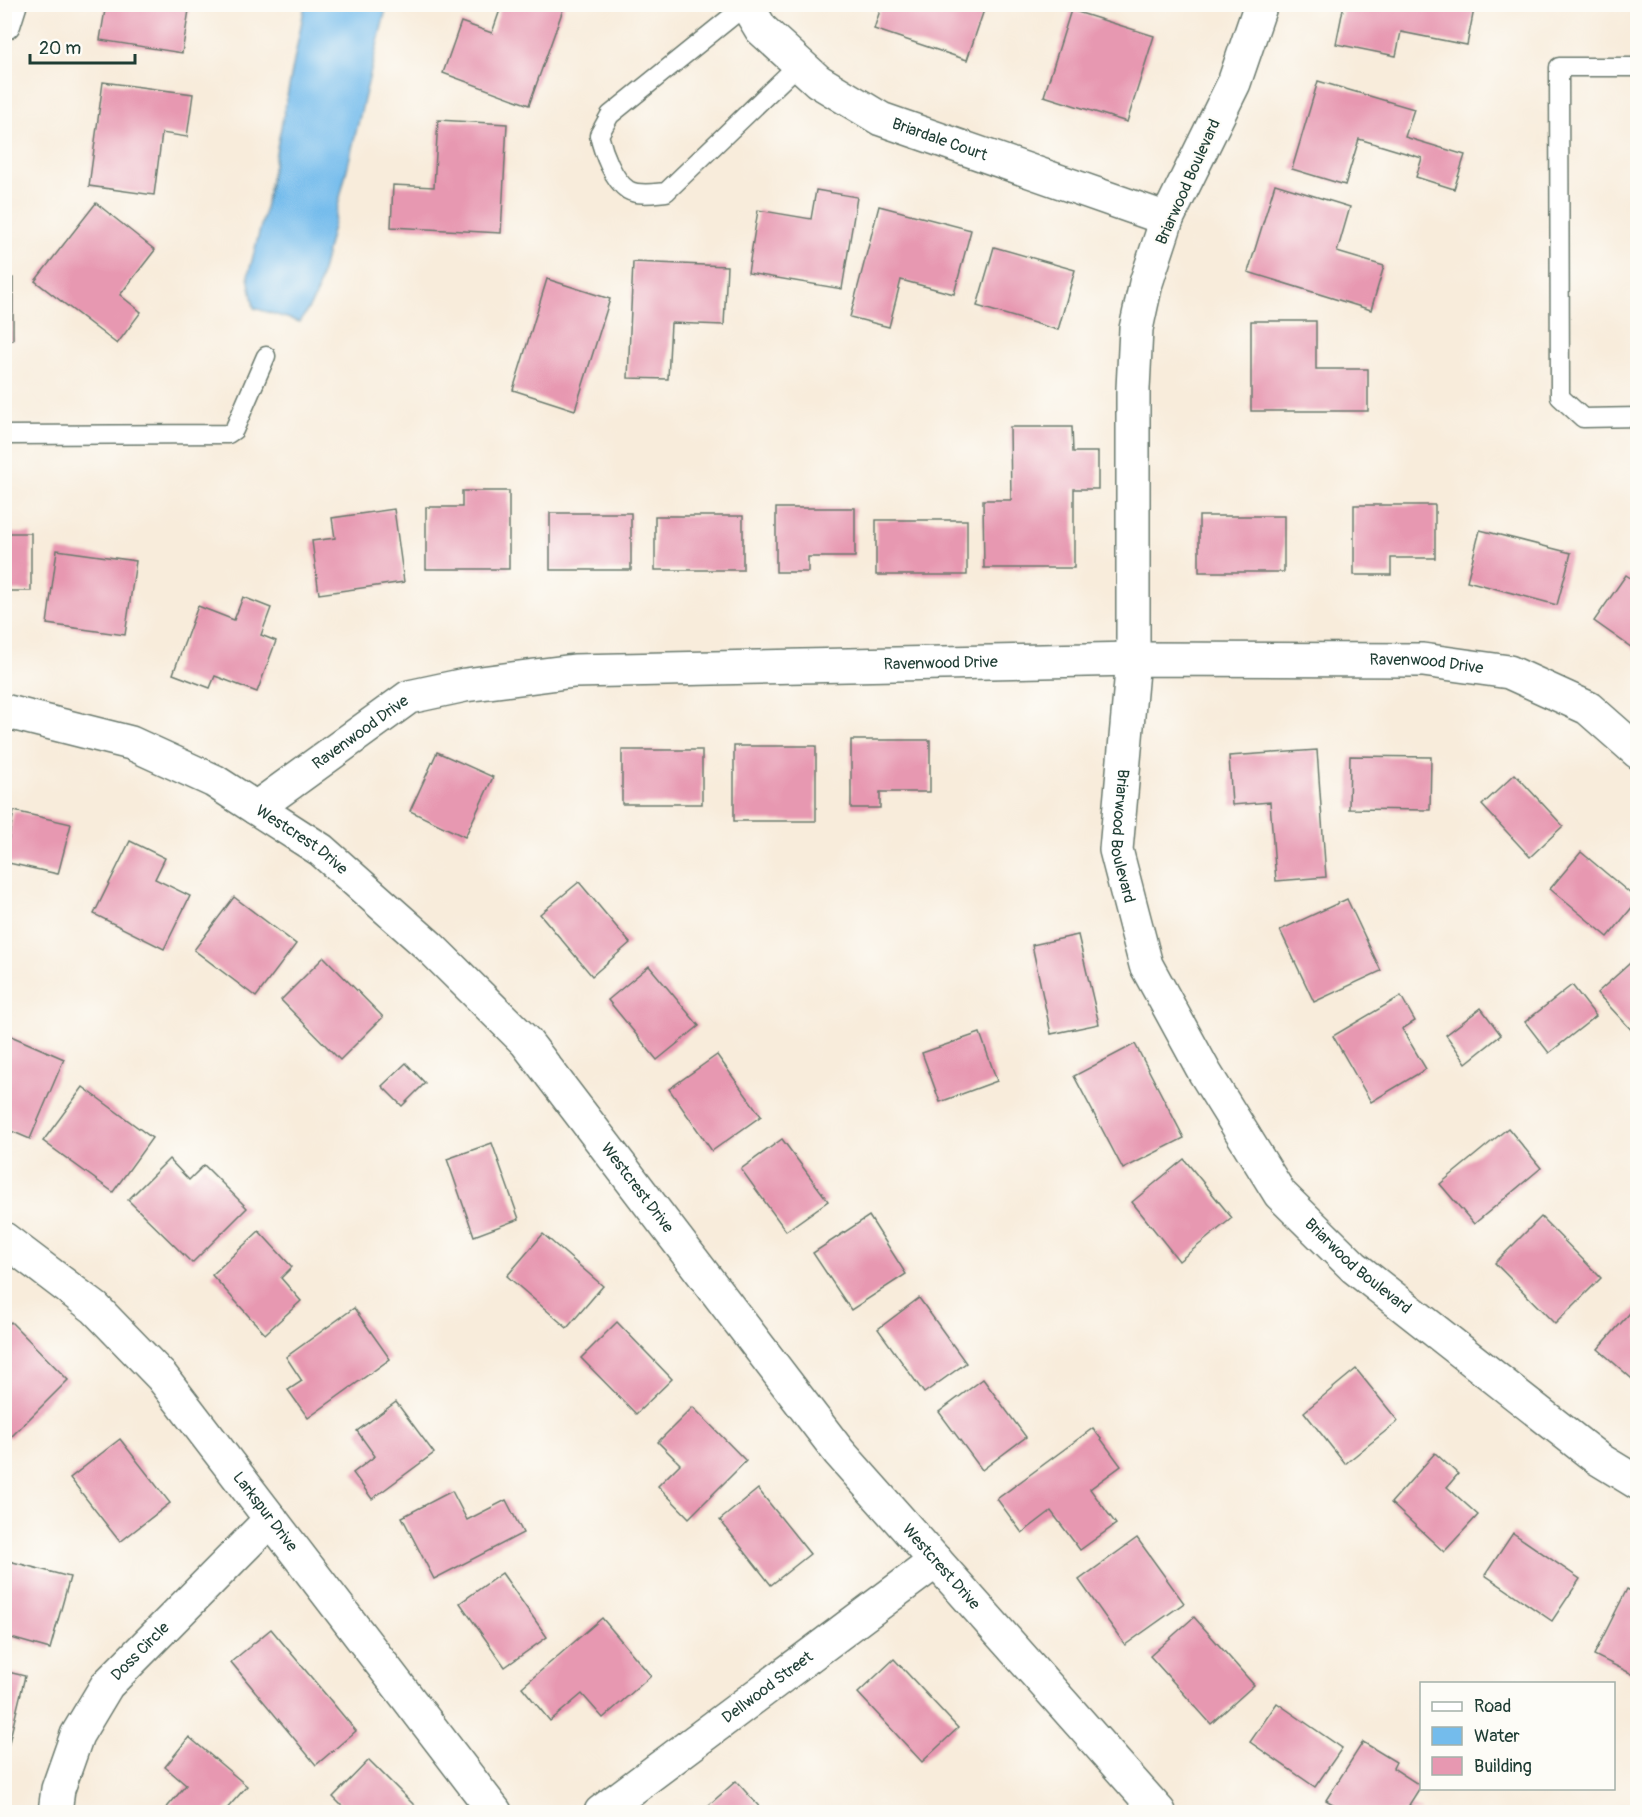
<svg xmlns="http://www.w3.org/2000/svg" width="1642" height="1817" font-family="Pangolin,sans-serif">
<rect width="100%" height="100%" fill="#fdfcf7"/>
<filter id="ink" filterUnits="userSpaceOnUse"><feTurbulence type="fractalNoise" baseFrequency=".0167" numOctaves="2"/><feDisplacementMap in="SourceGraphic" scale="12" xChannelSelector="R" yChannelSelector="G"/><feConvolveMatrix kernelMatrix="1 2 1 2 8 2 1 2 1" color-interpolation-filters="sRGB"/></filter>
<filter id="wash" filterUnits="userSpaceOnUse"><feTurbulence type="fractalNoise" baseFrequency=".008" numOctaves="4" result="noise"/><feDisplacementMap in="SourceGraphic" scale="24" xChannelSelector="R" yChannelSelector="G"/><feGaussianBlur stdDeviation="1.35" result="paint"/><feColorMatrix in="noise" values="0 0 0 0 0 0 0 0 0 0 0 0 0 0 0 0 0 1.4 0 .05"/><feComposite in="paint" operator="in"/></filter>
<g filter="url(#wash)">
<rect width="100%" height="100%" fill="#f8ecdb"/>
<polygon fill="#74bcec" stroke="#4a7c90" stroke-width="1.5" points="305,5 387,5 316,296 300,322 254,308 248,276 264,214"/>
<g id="blocks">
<g fill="#e798b1">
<polygon points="106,4 190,4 182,53 100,40"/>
<polygon points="502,4 565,4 529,105 443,73 461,22 492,33"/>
<polygon points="882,4 986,4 967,60 874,29"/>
<polygon points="1344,4 1475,4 1467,45 1401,32 1396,56 1336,44"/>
<polygon points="1071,10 1154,36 1127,122 1044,96"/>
<polygon points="1318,81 1414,109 1405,137 1465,155 1454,189 1416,177 1422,158 1359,139 1345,185 1292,169"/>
<polygon points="103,82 193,94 187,137 162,133 154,195 89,186"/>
<polygon points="438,120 507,124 501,233 391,227 393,185 434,187"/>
<polygon points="1275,184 1350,207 1337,252 1384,266 1371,310 1248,272"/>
<polygon points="816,190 857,197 842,289 748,273 758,210 811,219"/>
<polygon points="96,203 155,250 120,295 141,312 117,344 35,281"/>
<polygon points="879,206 971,230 954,294 901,280 889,327 850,317"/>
<polygon points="994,247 1075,270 1058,330 977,306"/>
<polygon points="633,262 727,266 724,325 671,323 668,379 628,378"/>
<rect x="4" y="278" width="9" height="62"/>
<polygon points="547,279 610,299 575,410 513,390"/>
<polygon points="1251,321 1316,321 1316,369 1368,369 1368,411 1251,411"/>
<polygon points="1010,427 1072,427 1073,452 1098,452 1098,489 1074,489 1074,568 984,568 983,500 1011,500"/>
<polygon points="462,491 509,491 509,569 426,569 426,507 462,507"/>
<polygon points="1354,505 1435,505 1435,558 1391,558 1391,575 1354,575"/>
<polygon points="776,508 855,508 855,557 808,557 808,572 776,572"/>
<polygon points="394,509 404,582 319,594 312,541 335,538 332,518"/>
<rect x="550" y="513" width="81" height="57"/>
<rect x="655" y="516" width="88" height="54"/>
<rect x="1199" y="516" width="85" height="56"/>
<rect x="876" y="520" width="91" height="55"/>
<polygon points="1480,530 1571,553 1557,605 1467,581"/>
<rect x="4" y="533" width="27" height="58"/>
<polygon points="57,550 136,561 125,635 47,624"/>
<polygon points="1626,575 1638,583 1638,652 1594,621"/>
<polygon points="243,597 271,608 261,635 276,641 257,692 215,676 210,688 173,674 198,606 234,620"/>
<polygon points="851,740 930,740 930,792 880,792 880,808 851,808"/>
<rect x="734" y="746" width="82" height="75"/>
<rect x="622" y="750" width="80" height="54"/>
<polygon points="1317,750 1326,877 1276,881 1270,802 1232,805 1229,756"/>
<polygon points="437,752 493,777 465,837 410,811"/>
<polygon points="1350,756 1431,757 1430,810 1349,809"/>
<polygon points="1515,774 1563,826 1530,857 1482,805"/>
<polygon points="14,811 71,824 58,874 4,862"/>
<polygon points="130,841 165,858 155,879 190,896 164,949 94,914"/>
<polygon points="1581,852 1638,900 1608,937 1550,889"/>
<polygon points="579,882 630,943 592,976 540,914"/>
<polygon points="234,897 296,944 256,997 194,950"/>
<polygon points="1347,899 1381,971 1314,1002 1280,930"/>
<polygon points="1078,935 1099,1024 1051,1034 1032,945"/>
<polygon points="1638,956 1638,1037 1597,993"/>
<polygon points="324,957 383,1017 340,1060 281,1000"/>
<polygon points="649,966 699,1026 657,1060 608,1000"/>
<polygon points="1572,985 1596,1016 1549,1053 1525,1022"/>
<polygon points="1401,996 1415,1021 1402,1029 1426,1069 1371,1102 1333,1036"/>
<polygon points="1481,1008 1501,1035 1466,1063 1446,1035"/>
<polygon points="4,1033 64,1059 30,1139 4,1128"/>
<polygon points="980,1033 997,1081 940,1102 922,1053"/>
<polygon points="1135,1044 1184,1138 1123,1169 1074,1076"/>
<polygon points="717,1055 761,1116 712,1151 669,1089"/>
<polygon points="406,1063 425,1083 402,1106 382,1086"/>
<polygon points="83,1087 152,1138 113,1192 43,1141"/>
<polygon points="1508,1128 1541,1168 1474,1224 1440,1184"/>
<polygon points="782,1139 828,1201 786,1231 741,1169"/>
<polygon points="492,1143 519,1219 474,1236 447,1159"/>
<polygon points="169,1159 189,1180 204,1165 247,1208 192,1263 128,1200"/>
<polygon points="1184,1159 1232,1218 1179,1261 1132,1202"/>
<polygon points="869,1216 906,1274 851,1310 813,1253"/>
<polygon points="1541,1217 1601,1278 1555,1324 1495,1263"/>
<polygon points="259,1231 292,1267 281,1278 301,1301 265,1334 212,1275"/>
<polygon points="543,1234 603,1286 567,1328 507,1276"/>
<polygon points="919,1298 966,1363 924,1393 878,1329"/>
<polygon points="1638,1304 1638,1384 1598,1349"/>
<polygon points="354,1308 390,1359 308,1418 288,1390 302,1381 286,1357"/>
<polygon points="11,1322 68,1380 10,1438 4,1433 4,1328"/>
<polygon points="617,1322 672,1379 636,1414 581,1358"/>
<polygon points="1356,1369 1398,1421 1345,1464 1304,1412"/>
<polygon points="983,1379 1026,1437 982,1470 939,1412"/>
<polygon points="396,1402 434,1453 372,1499 353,1473 375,1456 357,1431"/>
<polygon points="693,1407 746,1461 689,1518 658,1486 680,1464 658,1442"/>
<polygon points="1093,1428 1121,1466 1090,1489 1116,1524 1080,1550 1051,1511 1022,1533 997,1499"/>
<polygon points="120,1439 170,1503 120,1542 70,1478"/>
<polygon points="1435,1453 1458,1474 1447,1487 1478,1515 1444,1552 1391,1503"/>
<polygon points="758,1489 810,1554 771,1585 720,1520"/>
<polygon points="452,1491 467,1520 506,1500 523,1533 434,1579 402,1517"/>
<polygon points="1513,1533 1580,1579 1552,1621 1485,1575"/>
<polygon points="1137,1538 1184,1603 1125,1645 1079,1580"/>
<polygon points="9,1561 70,1577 50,1649 4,1636 4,1578"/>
<polygon points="502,1573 547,1637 505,1667 460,1603"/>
<polygon points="1627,1589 1638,1595 1638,1677 1594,1655"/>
<polygon points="1194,1617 1254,1685 1211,1724 1150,1656"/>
<polygon points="602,1618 651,1676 603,1718 582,1694 550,1721 522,1687"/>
<polygon points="271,1629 356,1731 316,1765 231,1662"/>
<polygon points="894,1659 958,1728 922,1762 858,1693"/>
<polygon points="4,1671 25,1676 5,1759 4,1759"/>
<polygon points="1277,1703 1342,1748 1315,1787 1250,1742"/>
<polygon points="189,1737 247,1786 224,1812 163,1812 186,1785 165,1767"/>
<polygon points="1363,1742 1396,1762 1393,1768 1421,1786 1409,1805 1422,1812 1346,1812 1326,1800"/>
<polygon points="369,1760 421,1812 348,1812 333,1797"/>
<polygon points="736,1781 764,1812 701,1812"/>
</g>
</g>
</g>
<g filter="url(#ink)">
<use href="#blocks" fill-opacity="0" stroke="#6b7a6e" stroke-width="1.5"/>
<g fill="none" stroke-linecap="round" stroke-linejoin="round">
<defs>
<g id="service">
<path d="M746,5L610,115L599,135C603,152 613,180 628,190C638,196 655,193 666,192L799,64"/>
<polyline points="1638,67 1559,67 1560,397 1583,418 1638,417"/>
<polyline points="4,435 228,434 234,430 266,356"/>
</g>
<g id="minor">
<path id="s1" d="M746,4L761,29L818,81L881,119L1167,219"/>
<path id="s2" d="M1261,4L1234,83L1167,219L1146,283L1136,329L1133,389V659L1116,850L1146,965L1205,1073L1280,1194L1354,1267L1597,1458L1638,1483"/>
<polyline points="4,23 10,4"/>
<path id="s3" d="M4,711L131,743L214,781L321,850L429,946L526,1042L839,1452L1159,1812"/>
<path id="s4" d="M256,808L409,697L465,685L574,671L1133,659L1423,660L1509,672L1588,708L1638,752"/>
<path id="s5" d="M4,1239L95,1308L162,1377L495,1812"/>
<path id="s6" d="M55,1812L58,1789L77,1735L107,1685L271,1519"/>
<path id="s7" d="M601,1812L936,1561"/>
</g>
</defs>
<use href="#service" stroke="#6b7a6e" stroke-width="21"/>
<use href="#minor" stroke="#6b7a6e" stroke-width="36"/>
<use href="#service" stroke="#fff" stroke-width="18"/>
<use href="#minor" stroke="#fff" stroke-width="33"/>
</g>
</g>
<g text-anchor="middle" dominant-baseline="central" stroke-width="4.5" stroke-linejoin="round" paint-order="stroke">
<g font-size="16" fill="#1f3d34" stroke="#fdfcf7">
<text stroke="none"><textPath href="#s1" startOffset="242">Briardale Court</textPath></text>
<text transform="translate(1188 182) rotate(-66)">Briarwood Boulevard</text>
<text stroke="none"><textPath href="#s4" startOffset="723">Ravenwood Drive</textPath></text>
<text stroke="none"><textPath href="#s4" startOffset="1209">Ravenwood Drive</textPath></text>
<text stroke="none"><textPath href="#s4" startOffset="129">Ravenwood Drive</textPath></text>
<text stroke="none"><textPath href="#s2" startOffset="858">Briarwood Boulevard</textPath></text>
<text stroke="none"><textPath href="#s3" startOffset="328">Westcrest Drive</textPath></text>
<text stroke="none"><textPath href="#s3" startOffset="814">Westcrest Drive</textPath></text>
<text stroke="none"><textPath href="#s2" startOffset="1362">Briarwood Boulevard</textPath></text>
<text stroke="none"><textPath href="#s5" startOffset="380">Larkspur Drive</textPath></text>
<text stroke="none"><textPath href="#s3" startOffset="1300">Westcrest Drive</textPath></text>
<text stroke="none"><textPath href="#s6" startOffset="186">Doss Circle</textPath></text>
<text stroke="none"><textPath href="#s7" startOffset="208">Dellwood Street</textPath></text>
</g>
</g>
<rect width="1642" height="1817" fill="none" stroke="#fdfcf7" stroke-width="24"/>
<rect x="1420" y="1682" width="195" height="108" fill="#fdfcf7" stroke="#a4b0a9" stroke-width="1.5"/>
<rect x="1432" y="1702" width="30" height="9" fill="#ffffff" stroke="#a4b0a9" stroke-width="1.5"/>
<text x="1474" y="1712" font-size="18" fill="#1f3d34">Road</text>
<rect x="1432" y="1727" width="30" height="18" fill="#74bcec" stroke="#a4b0a9" stroke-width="1.5"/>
<text x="1474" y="1742" font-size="18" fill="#1f3d34">Water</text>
<rect x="1432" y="1757" width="30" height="18" fill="#e798b1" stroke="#a4b0a9" stroke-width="1.5"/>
<text x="1474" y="1772" font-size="18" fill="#1f3d34">Building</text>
<path d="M30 54v9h105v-9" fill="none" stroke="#1f3d34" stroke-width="3"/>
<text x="39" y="54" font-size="18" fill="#1f3d34" stroke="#fdfcf7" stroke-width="4.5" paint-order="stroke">20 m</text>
</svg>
